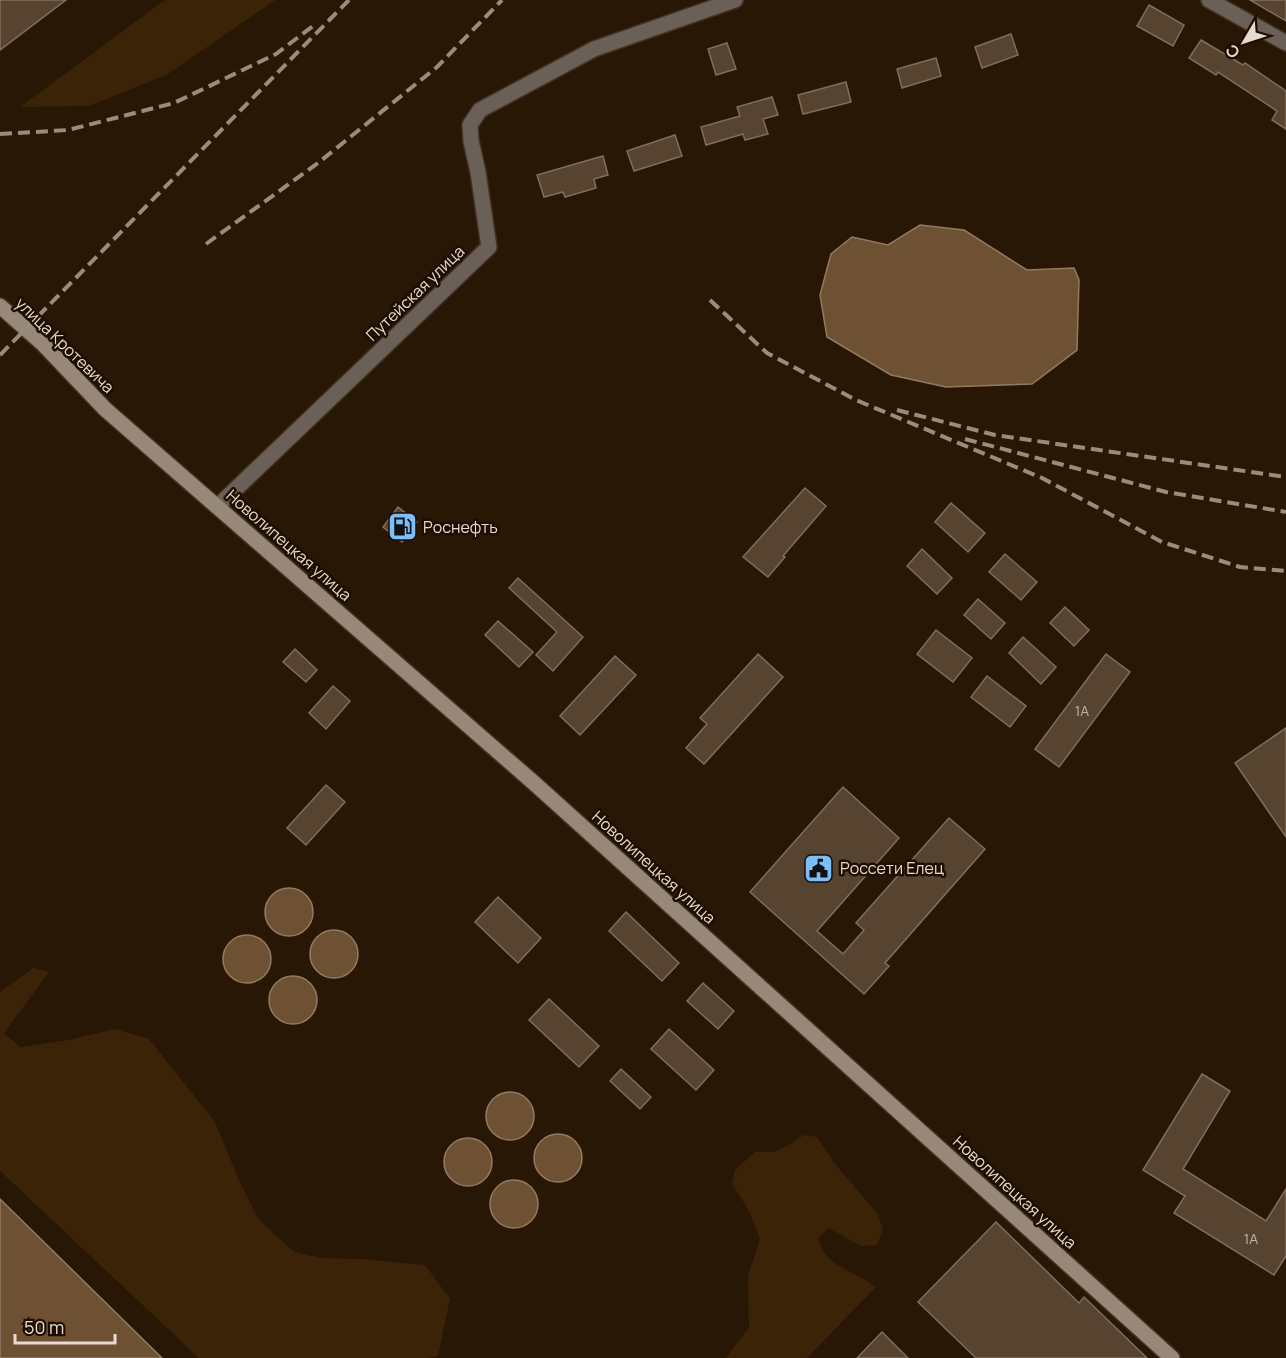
<svg xmlns="http://www.w3.org/2000/svg" width="1286" height="1358" font-family="Manrope,sans-serif">
<rect width="100%" height="100%" fill="#281705"/>
<g fill="#3b2307">
<polygon points="165,0 275,0 168,74 89,106 20,107"/>
<polygon points="33,968 49,972 4,1033 20,1047 68,1040 115,1029 149,1039 215,1122 238,1178 258,1219 294,1252 321,1258 362,1259 425,1265 450,1299 438,1356 428,1358 199,1358 0,1171 0,992"/>
<path d="M804,1135L817,1137L836,1165L877,1213L883,1229L877,1245L861,1246L828,1228L818,1238C820,1244 823,1251 827,1256C840,1270 861,1275 876,1287L807,1358H726L749,1327L748,1276L760,1239L748,1209L732,1184L735,1170L755,1152H773L789,1145Z"/>
</g>
<g fill="#6e5133" stroke="#927a62" stroke-width="1.5">
<polygon points="920,225 964,230 1027,270 1074,268 1079,280 1077,350 1032,384 946,387 891,375 827,337 820,295 831,254 852,237 888,245"/>
<circle cx="289" cy="912" r="24"/>
<circle cx="334" cy="954" r="24"/>
<circle cx="247" cy="959" r="24"/>
<circle cx="293" cy="1000" r="24"/>
<circle cx="510" cy="1116" r="24"/>
<circle cx="558" cy="1158" r="24"/>
<circle cx="468" cy="1162" r="24"/>
<circle cx="514" cy="1204" r="24"/>
<polygon points="0,1199 162,1358 0,1358"/>
</g>
<g fill="#564330" stroke="#816d59" stroke-width="1.5">
<polygon points="0,0 66,0 0,50"/>
<polygon points="1250,0 1286,0 1286,21"/>
<polygon points="1149,5 1184,25 1173,46 1137,26"/>
<polygon points="1011,34 1018,55 982,68 975,47"/>
<polygon points="1201,40 1243,65 1245,63 1286,91 1286,129 1272,120 1277,111 1218,72 1216,75 1189,58"/>
<polygon points="727,43 736,69 716,75 708,49"/>
<polygon points="936,58 941,76 902,88 897,69"/>
<polygon points="846,82 851,102 803,114 798,95"/>
<polygon points="772,97 778,115 763,119 768,134 745,140 743,134 706,145 701,127 740,116 737,107"/>
<polygon points="675,135 682,156 634,171 627,151"/>
<polygon points="603,156 608,175 594,179 596,188 565,197 563,192 544,197 537,175"/>
<polygon points="805,488 826,506 783,556 785,557 768,577 743,557"/>
<polygon points="951,503 985,533 968,552 935,522"/>
<polygon points="398,507 417,522 402,542 383,527"/>
<polygon points="922,549 952,578 937,594 907,566"/>
<polygon points="1005,554 1037,582 1021,600 989,572"/>
<polygon points="518,578 583,637 553,671 536,655 557,632 509,588"/>
<polygon points="978,599 1005,623 991,639 964,615"/>
<polygon points="1065,607 1089,630 1074,646 1050,623"/>
<polygon points="498,621 533,652 519,667 485,635"/>
<polygon points="936,630 972,658 953,682 917,654"/>
<polygon points="1023,637 1056,667 1041,684 1009,653"/>
<polygon points="295,649 317,670 306,682 283,662"/>
<polygon points="758,654 783,677 704,764 686,748 707,724 700,718"/>
<polygon points="1106,654 1130,672 1059,767 1035,749"/>
<polygon points="615,656 636,675 580,735 560,716"/>
<polygon points="987,676 1026,706 1010,727 971,697"/>
<polygon points="333,686 350,701 326,729 309,713"/>
<polygon points="1286,728 1286,837 1235,763"/>
<polygon points="326,785 345,802 306,845 287,828"/>
<polygon points="843,787 899,838 817,931 843,954 864,930 856,923 949,818 985,849 885,963 889,966 864,994 750,892"/>
<polygon points="498,897 541,938 518,963 475,922"/>
<polygon points="626,912 679,963 662,981 609,931"/>
<polygon points="703,983 734,1011 718,1029 687,1001"/>
<polygon points="549,999 599,1046 579,1067 529,1020"/>
<polygon points="669,1029 714,1070 696,1090 651,1049"/>
<polygon points="621,1069 651,1097 640,1109 610,1081"/>
<polygon points="1202,1074 1230,1091 1183,1169 1266,1221 1286,1189 1286,1256 1274,1275 1174,1213 1185,1196 1143,1170"/>
<polygon points="996,1222 1079,1303 1084,1297 1147,1358 976,1358 918,1302"/>
<polygon points="882,1332 908,1358 857,1358"/>
</g>
<g fill="none" stroke-linecap="round" stroke-linejoin="round">
<defs>
<g id="street">
<polyline points="1209,0 1286,43"/>
<polyline points="218,506 489,247 478,172 471,141 470,125 480,110 594,49 735,0"/>
</g>
<polyline id="secondary" points="0,306 44,345 105,409 534,783 1172,1358"/>
</defs>
<use href="#street" stroke="#433221" stroke-width="18"/>
<use href="#secondary" stroke="#433221" stroke-width="18"/>
<use href="#street" stroke="#6a6058" stroke-width="15"/>
<use href="#secondary" stroke="#97887a" stroke-width="15"/>
<g stroke="#998b7e" stroke-width="4" stroke-dasharray="12 6" stroke-linecap="butt">
<polyline points="0,134 68,130 174,103 276,54 317,23"/>
<polyline points="206,244 318,163 437,67 502,0"/>
<polyline points="710,300 767,353 856,400 1042,478 1162,542 1240,567 1286,571"/>
<polyline points="0,355 349,0"/>
<polyline points="897,410 995,435 1286,477"/>
<polyline points="965,439 1166,492 1286,512"/>
</g>
</g>
<defs>
<symbol id="fuel-square" viewBox="-11 -11 22 22"><rect x="-9" y="-9" width="18" height="18" rx="4" fill="#7bbef8" stroke="#1e0e00"/><path d="M-5.5-6h7V0h2V4h1.3V-2.5L3-4.5l.8-.8L6-3V5H2.5V1h-1V6h-7ZM-4.2-4.7v3.2H.2V-4.7Z" fill="#111"/></symbol>
<symbol id="civic-square" viewBox="-11 -11 22 22"><rect x="-9" y="-9" width="18" height="18" rx="4" fill="#7bbef8" stroke="#1e0e00"/><path d="M-.6-6.5H3V-4.5H.6V-3L4-1V1h2V6H-6V1h2V-1L-.6-3ZM-1.2 2.5V6h2.4V2.5Z" fill="#111"/></symbol>
</defs>
<g fill-rule="evenodd">
<use href="#fuel-square" x="386" y="510" width="33" height="33"/>
<use href="#civic-square" x="802" y="852" width="33" height="33"/>
</g>
<g text-anchor="middle" dominant-baseline="central" stroke-width="5" stroke-linejoin="round" paint-order="stroke">
<g font-size="14" fill="#c3b5a8">
<text x="1082" y="710">1А</text>
<text x="1251" y="1238">1А</text>
</g>
<g font-size="16" fill="#e7dbd0" stroke="#1e0e00">
<text transform="translate(415 293) rotate(-44)">Путейская улица</text>
<text transform="translate(65 345) rotate(44)">улица Кротевича</text>
<text transform="translate(289 545) rotate(41)">Новолипецкая улица</text>
<text transform="translate(654 867) rotate(42)">Новолипецкая улица</text>
<text transform="translate(1015 1192) rotate(42)">Новолипецкая улица</text>
</g>
<g font-size="16" fill="#e7dbd0" stroke="#1e0e00" text-anchor="start">
<text x="423" y="527">Роснефть</text>
<text x="840" y="868">Россети Елец</text>
</g>
</g>
<g transform="translate(1244 42) rotate(231)" stroke="#1e0e00" stroke-width="4.5" paint-order="stroke">
<path d="M0-4.5L10 22L0 15L-10 22Z" fill="#e7dbd0"/>
<text y="-9" font-size="16" font-weight="bold" text-anchor="middle" fill="#e7dbd0">С</text>
</g>
<path d="M15 1334v9h100v-9" fill="none" stroke="#e7dbd0" stroke-width="3"/>
<text x="24" y="1334" font-size="18" fill="#e7dbd0" stroke="#1e0e00" stroke-width="4.5" paint-order="stroke">50 m</text>
</svg>
